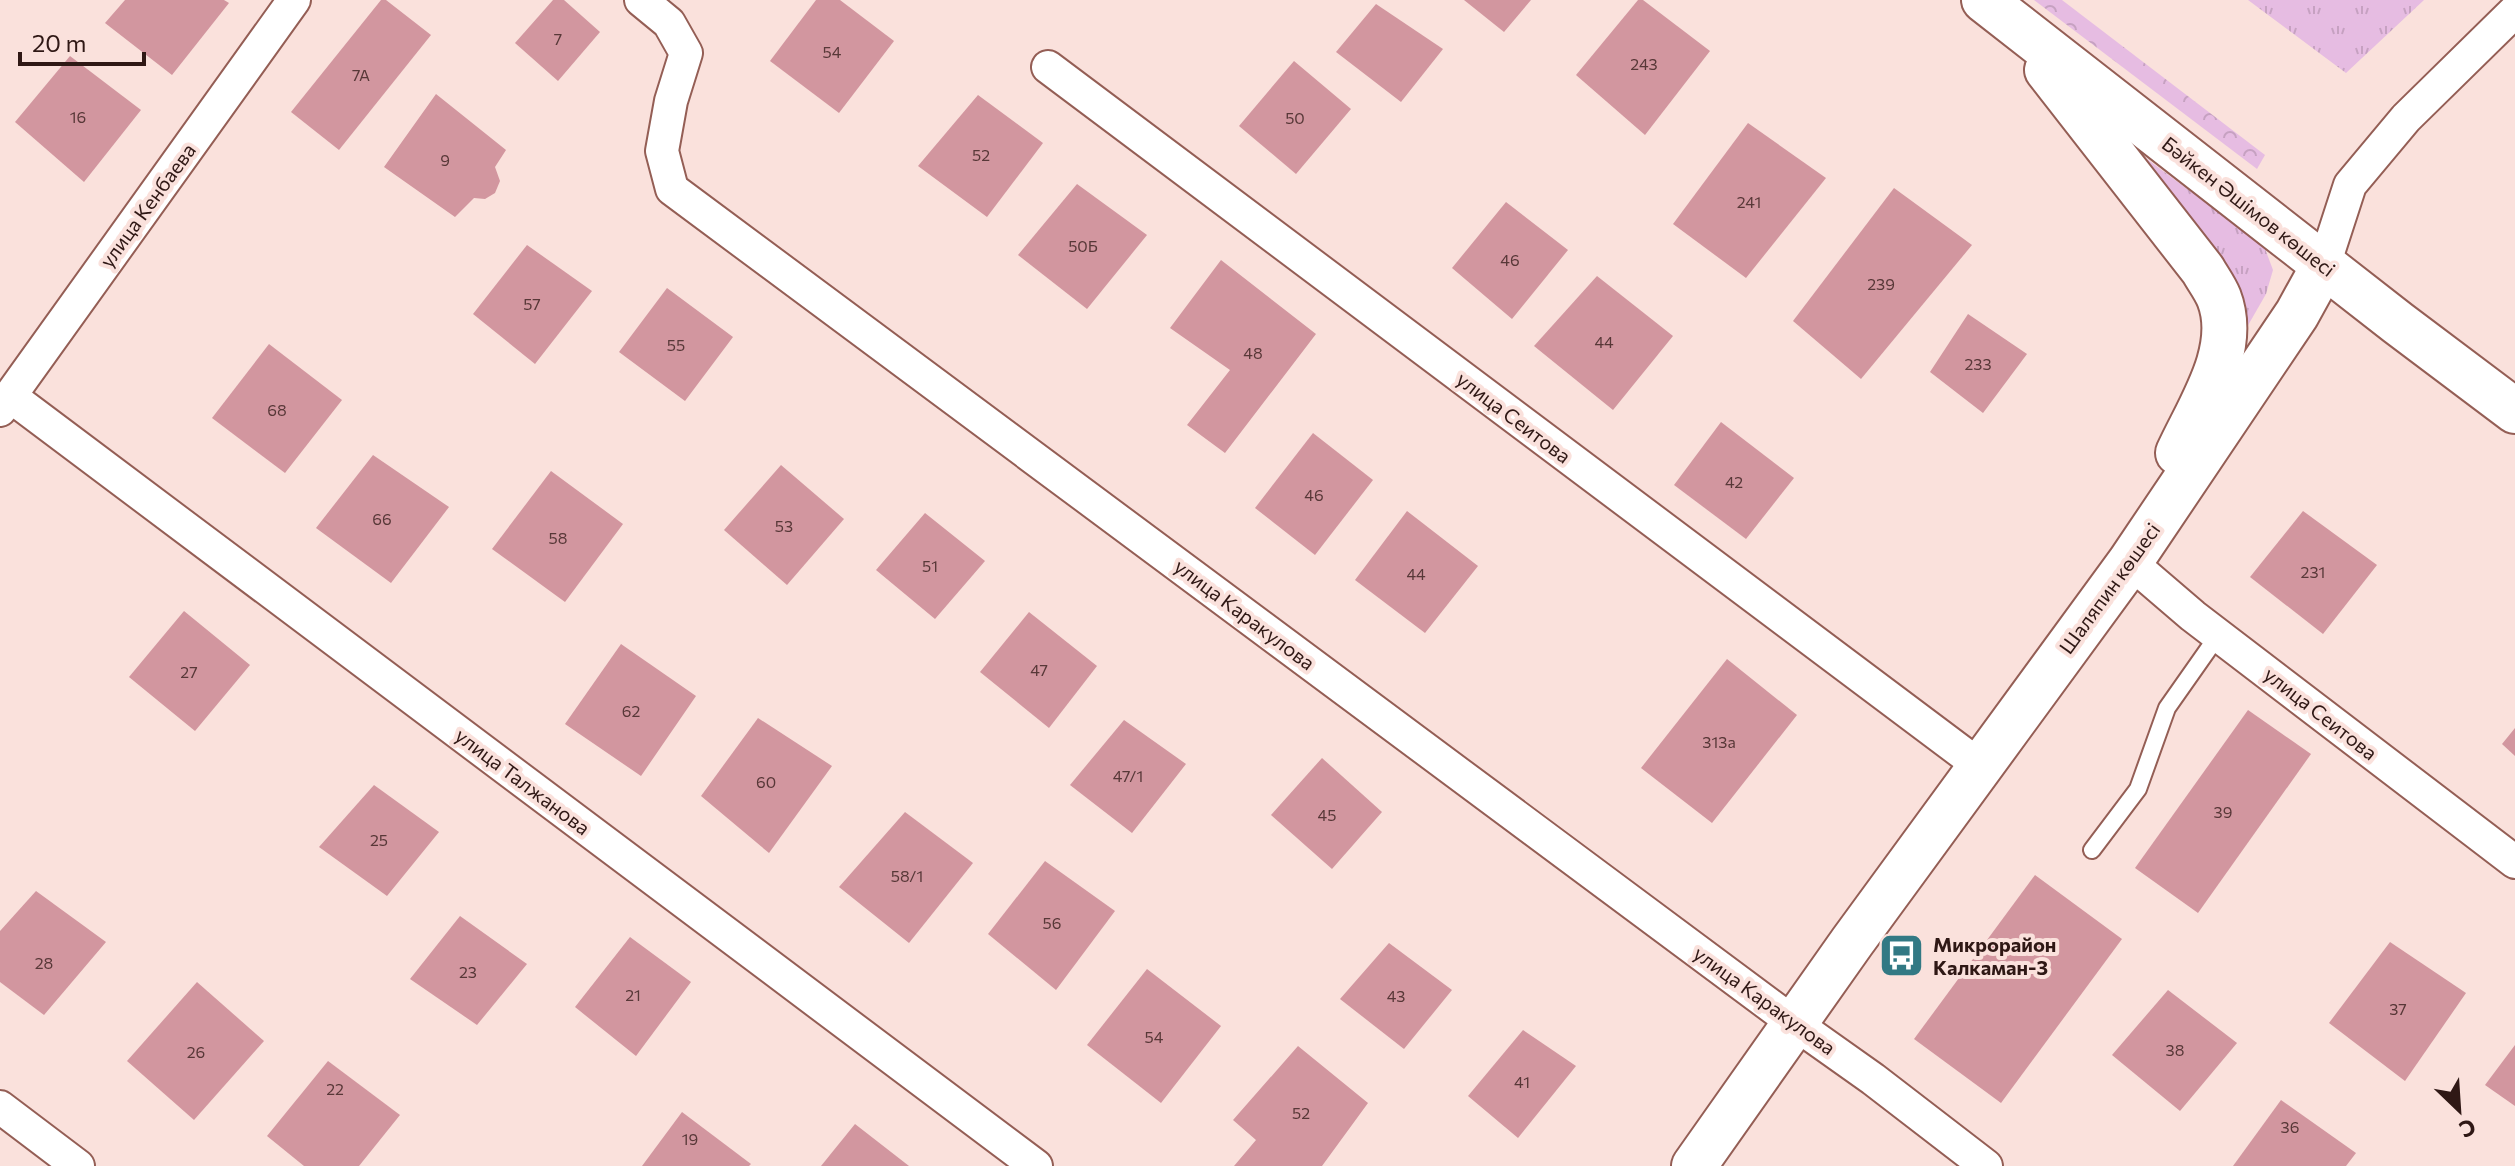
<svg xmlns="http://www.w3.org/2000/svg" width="2515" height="1166" font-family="Commissioner,sans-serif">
<defs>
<pattern id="grass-tufts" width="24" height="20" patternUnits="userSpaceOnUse" patternTransform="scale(2)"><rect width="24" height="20" fill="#e6bce2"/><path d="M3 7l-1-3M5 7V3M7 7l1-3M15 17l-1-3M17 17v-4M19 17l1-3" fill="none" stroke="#c6a1c1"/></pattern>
<pattern id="forest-crowns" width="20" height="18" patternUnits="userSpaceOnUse" patternTransform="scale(2)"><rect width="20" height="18" fill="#e6bce2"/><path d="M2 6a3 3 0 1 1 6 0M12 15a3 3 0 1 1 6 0" fill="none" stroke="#c6a1c1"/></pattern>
</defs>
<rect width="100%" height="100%" fill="#fae1dc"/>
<g fill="url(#grass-tufts)">
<polygon points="2248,0 2424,0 2346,73"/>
<polygon points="2116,136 2264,246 2273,270 2266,294 2235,348"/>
</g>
<polygon fill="url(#forest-crowns)" points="2034,0 2062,0 2265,155 2257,169"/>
<g fill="#d2969f">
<polygon points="125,0 224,0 229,3 172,75 105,23"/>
<polygon points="381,0 386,0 431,35 339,150 291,112"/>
<polygon points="553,0 564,0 600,32 558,81 515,43"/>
<polygon points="816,0 840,0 894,41 839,113 770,61"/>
<polygon points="1464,0 1531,0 1504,32"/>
<polygon points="1638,0 1643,0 1710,51 1645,135 1576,75"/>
<polygon points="1376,4 1443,49 1401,102 1336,52"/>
<polygon points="70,56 141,110 84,182 15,122"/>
<polygon points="1294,61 1351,109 1296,174 1239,126"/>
<polygon points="436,94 506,150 495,167 500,181 495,193 485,199 474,198 455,217 384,167"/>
<polygon points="978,95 1043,143 987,217 918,166"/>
<polygon points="1748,123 1826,178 1746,278 1673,224"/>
<polygon points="1077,184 1147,235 1087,309 1018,255"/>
<polygon points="1894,188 1972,245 1861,379 1793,321"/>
<polygon points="1506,202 1568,250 1512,319 1452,268"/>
<polygon points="527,245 592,291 535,364 473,314"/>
<polygon points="1221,260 1316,334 1225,453 1187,425 1230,370 1170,328"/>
<polygon points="1597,276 1673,336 1613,410 1534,346"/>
<polygon points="667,288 733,337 685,401 619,352"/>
<polygon points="1968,314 2027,354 1983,413 1930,372"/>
<polygon points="269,344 342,400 285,473 212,418"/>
<polygon points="1721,422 1794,478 1746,539 1674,485"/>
<polygon points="1313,433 1373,480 1315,555 1255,508"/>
<polygon points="373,455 449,507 391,583 316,528"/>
<polygon points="781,465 844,519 787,585 724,530"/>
<polygon points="551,471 623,524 565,602 492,549"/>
<polygon points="1407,511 1478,566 1425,633 1355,580"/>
<polygon points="2303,511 2377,565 2323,634 2250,577"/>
<polygon points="925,513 985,561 935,619 876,570"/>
<polygon points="184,611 250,665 195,731 129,677"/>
<polygon points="1029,612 1097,666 1049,728 980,672"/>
<polygon points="621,644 696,696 641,776 565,724"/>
<polygon points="1727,659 1797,715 1712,823 1641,768"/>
<polygon points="2248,710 2311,754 2198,913 2135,868"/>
<polygon points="758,718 832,766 769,853 701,796"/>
<polygon points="1124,720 1186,764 1132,833 1070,785"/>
<polygon points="2515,728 2515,756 2502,744"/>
<polygon points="1322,758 1382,812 1332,869 1271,815"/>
<polygon points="374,785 439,832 387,896 319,847"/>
<polygon points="905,812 973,863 909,943 839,887"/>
<polygon points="1045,861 1115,911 1056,990 988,934"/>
<polygon points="2035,875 2122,939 2001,1103 1914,1039"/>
<polygon points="36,891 106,942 44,1015 0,982 0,931"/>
<polygon points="460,916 527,964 477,1025 410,979"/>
<polygon points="630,937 691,982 636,1056 575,1007"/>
<polygon points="2390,942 2466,993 2405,1081 2329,1023"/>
<polygon points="1389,943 1452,990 1404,1049 1340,999"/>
<polygon points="1147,969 1221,1026 1161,1103 1087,1045"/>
<polygon points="197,982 264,1041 194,1120 127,1061"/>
<polygon points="2168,990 2237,1043 2180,1111 2112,1055"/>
<polygon points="1523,1030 1576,1066 1518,1138 1468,1096"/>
<polygon points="2515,1045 2515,1106 2485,1085"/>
<polygon points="1298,1046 1368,1103 1322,1166 1234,1166 1256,1140 1233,1120"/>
<polygon points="328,1061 400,1115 359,1166 304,1166 267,1136"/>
<polygon points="2281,1100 2356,1153 2346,1166 2233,1166"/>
<polygon points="682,1112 751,1164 749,1166 642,1166"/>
<polygon points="855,1124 909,1166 821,1166"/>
</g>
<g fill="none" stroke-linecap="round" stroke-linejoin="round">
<defs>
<polyline id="lane" points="2092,850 2138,789 2167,708 2219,634"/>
<g id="street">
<polyline points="641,0 669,23 686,53 671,101 662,151 672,189 1794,1023 1873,1079 1986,1166"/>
<polyline points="1048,67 1980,766"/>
<polyline points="2324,265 2350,185 2406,118 2515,11"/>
<polyline points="10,396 1036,1166"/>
<polyline points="0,410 294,0"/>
<polyline points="2130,562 2193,616 2515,862"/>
<polyline points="0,1107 78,1166"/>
</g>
<g id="secondary">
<polyline points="1984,0 2398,323 2515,411"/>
<path d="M2047,70L2203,270C2208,279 2215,288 2219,298C2239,350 2199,407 2178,453"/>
<polyline points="1694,1166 1852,942 2130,562 2297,314 2324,265"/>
</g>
</defs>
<use href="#lane" stroke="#945e55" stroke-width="20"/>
<use href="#street" stroke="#945e55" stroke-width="36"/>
<use href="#secondary" stroke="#945e55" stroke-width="48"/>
<use href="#lane" stroke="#fff" stroke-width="16"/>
<use href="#street" stroke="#fff" stroke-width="32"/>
<use href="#secondary" stroke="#fff" stroke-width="44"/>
</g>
<defs>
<symbol id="bus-square" viewBox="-11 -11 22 22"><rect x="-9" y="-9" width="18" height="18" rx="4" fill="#327984" stroke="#fae1dc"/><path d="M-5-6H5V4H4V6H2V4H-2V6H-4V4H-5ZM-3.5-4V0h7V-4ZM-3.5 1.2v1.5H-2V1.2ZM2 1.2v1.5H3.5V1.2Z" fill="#fff"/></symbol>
</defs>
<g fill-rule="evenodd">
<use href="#bus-square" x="1876" y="930" width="51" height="51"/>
</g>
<g text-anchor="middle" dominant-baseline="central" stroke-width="8" stroke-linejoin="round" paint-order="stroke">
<g font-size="16" fill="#583838">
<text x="558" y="38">7</text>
<text x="832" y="51">54</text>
<text x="1644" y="63">243</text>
<text x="361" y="74">7А</text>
<text x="78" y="116">16</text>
<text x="1295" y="117">50</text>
<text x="981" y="154">52</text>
<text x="445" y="159">9</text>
<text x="1749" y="201">241</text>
<text x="1083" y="245">50Б</text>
<text x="1510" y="259">46</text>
<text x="1881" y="283">239</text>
<text x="532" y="303">57</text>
<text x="1604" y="341">44</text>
<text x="676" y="344">55</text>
<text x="1253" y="352">48</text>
<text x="1978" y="363">233</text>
<text x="277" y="409">68</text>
<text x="1734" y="481">42</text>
<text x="1314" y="494">46</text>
<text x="382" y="518">66</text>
<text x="784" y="525">53</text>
<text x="558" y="537">58</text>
<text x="930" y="565">51</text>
<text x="2313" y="571">231</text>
<text x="1416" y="573">44</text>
<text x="1039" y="669">47</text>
<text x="189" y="671">27</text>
<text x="631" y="710">62</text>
<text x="1719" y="741">313а</text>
<text x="1128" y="775">47/1</text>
<text x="766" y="781">60</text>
<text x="2223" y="811">39</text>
<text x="1327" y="814">45</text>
<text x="379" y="839">25</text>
<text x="907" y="875">58/1</text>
<text x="1052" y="922">56</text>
<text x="44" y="962">28</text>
<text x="468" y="971">23</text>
<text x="633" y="994">21</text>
<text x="1396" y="995">43</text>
<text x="2398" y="1008">37</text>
<text x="1154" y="1036">54</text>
<text x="2175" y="1049">38</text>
<text x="196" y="1051">26</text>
<text x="1522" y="1081">41</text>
<text x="335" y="1088">22</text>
<text x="1301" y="1112">52</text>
<text x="2290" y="1126">36</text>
<text x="690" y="1138">19</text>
</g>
<g font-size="20" fill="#2f1815" stroke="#fae1dc">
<text transform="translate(147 205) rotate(-54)">улица Кенбаева</text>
<text transform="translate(2249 206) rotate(38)">Бәйкен Әшімов көшесі</text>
<text transform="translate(1514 417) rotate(37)">улица Сеитова</text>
<text transform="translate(2109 588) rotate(-54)">Шаляпин көшесі</text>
<text transform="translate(1245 614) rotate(37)">улица Каракулова</text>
<text transform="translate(2321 713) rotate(38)">улица Сеитова</text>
<text transform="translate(523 781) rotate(37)">улица Талжанова</text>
<text transform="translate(1765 1000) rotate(36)">улица Каракулова</text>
</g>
<g font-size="20" font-weight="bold" fill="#2f1815" stroke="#fae1dc" text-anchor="start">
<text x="1933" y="944">Микрорайон<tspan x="1933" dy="23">Калкаман-3</tspan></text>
</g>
</g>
<g transform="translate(2459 1110) rotate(155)" stroke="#fae1dc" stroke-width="6" paint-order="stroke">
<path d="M0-6L14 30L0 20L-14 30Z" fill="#2f1815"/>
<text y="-12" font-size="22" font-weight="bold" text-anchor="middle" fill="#2f1815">С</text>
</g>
<path d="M20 52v12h124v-12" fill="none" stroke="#2f1815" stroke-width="4"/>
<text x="32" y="52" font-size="24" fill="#2f1815" stroke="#fae1dc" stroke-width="6" paint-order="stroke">20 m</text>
</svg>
